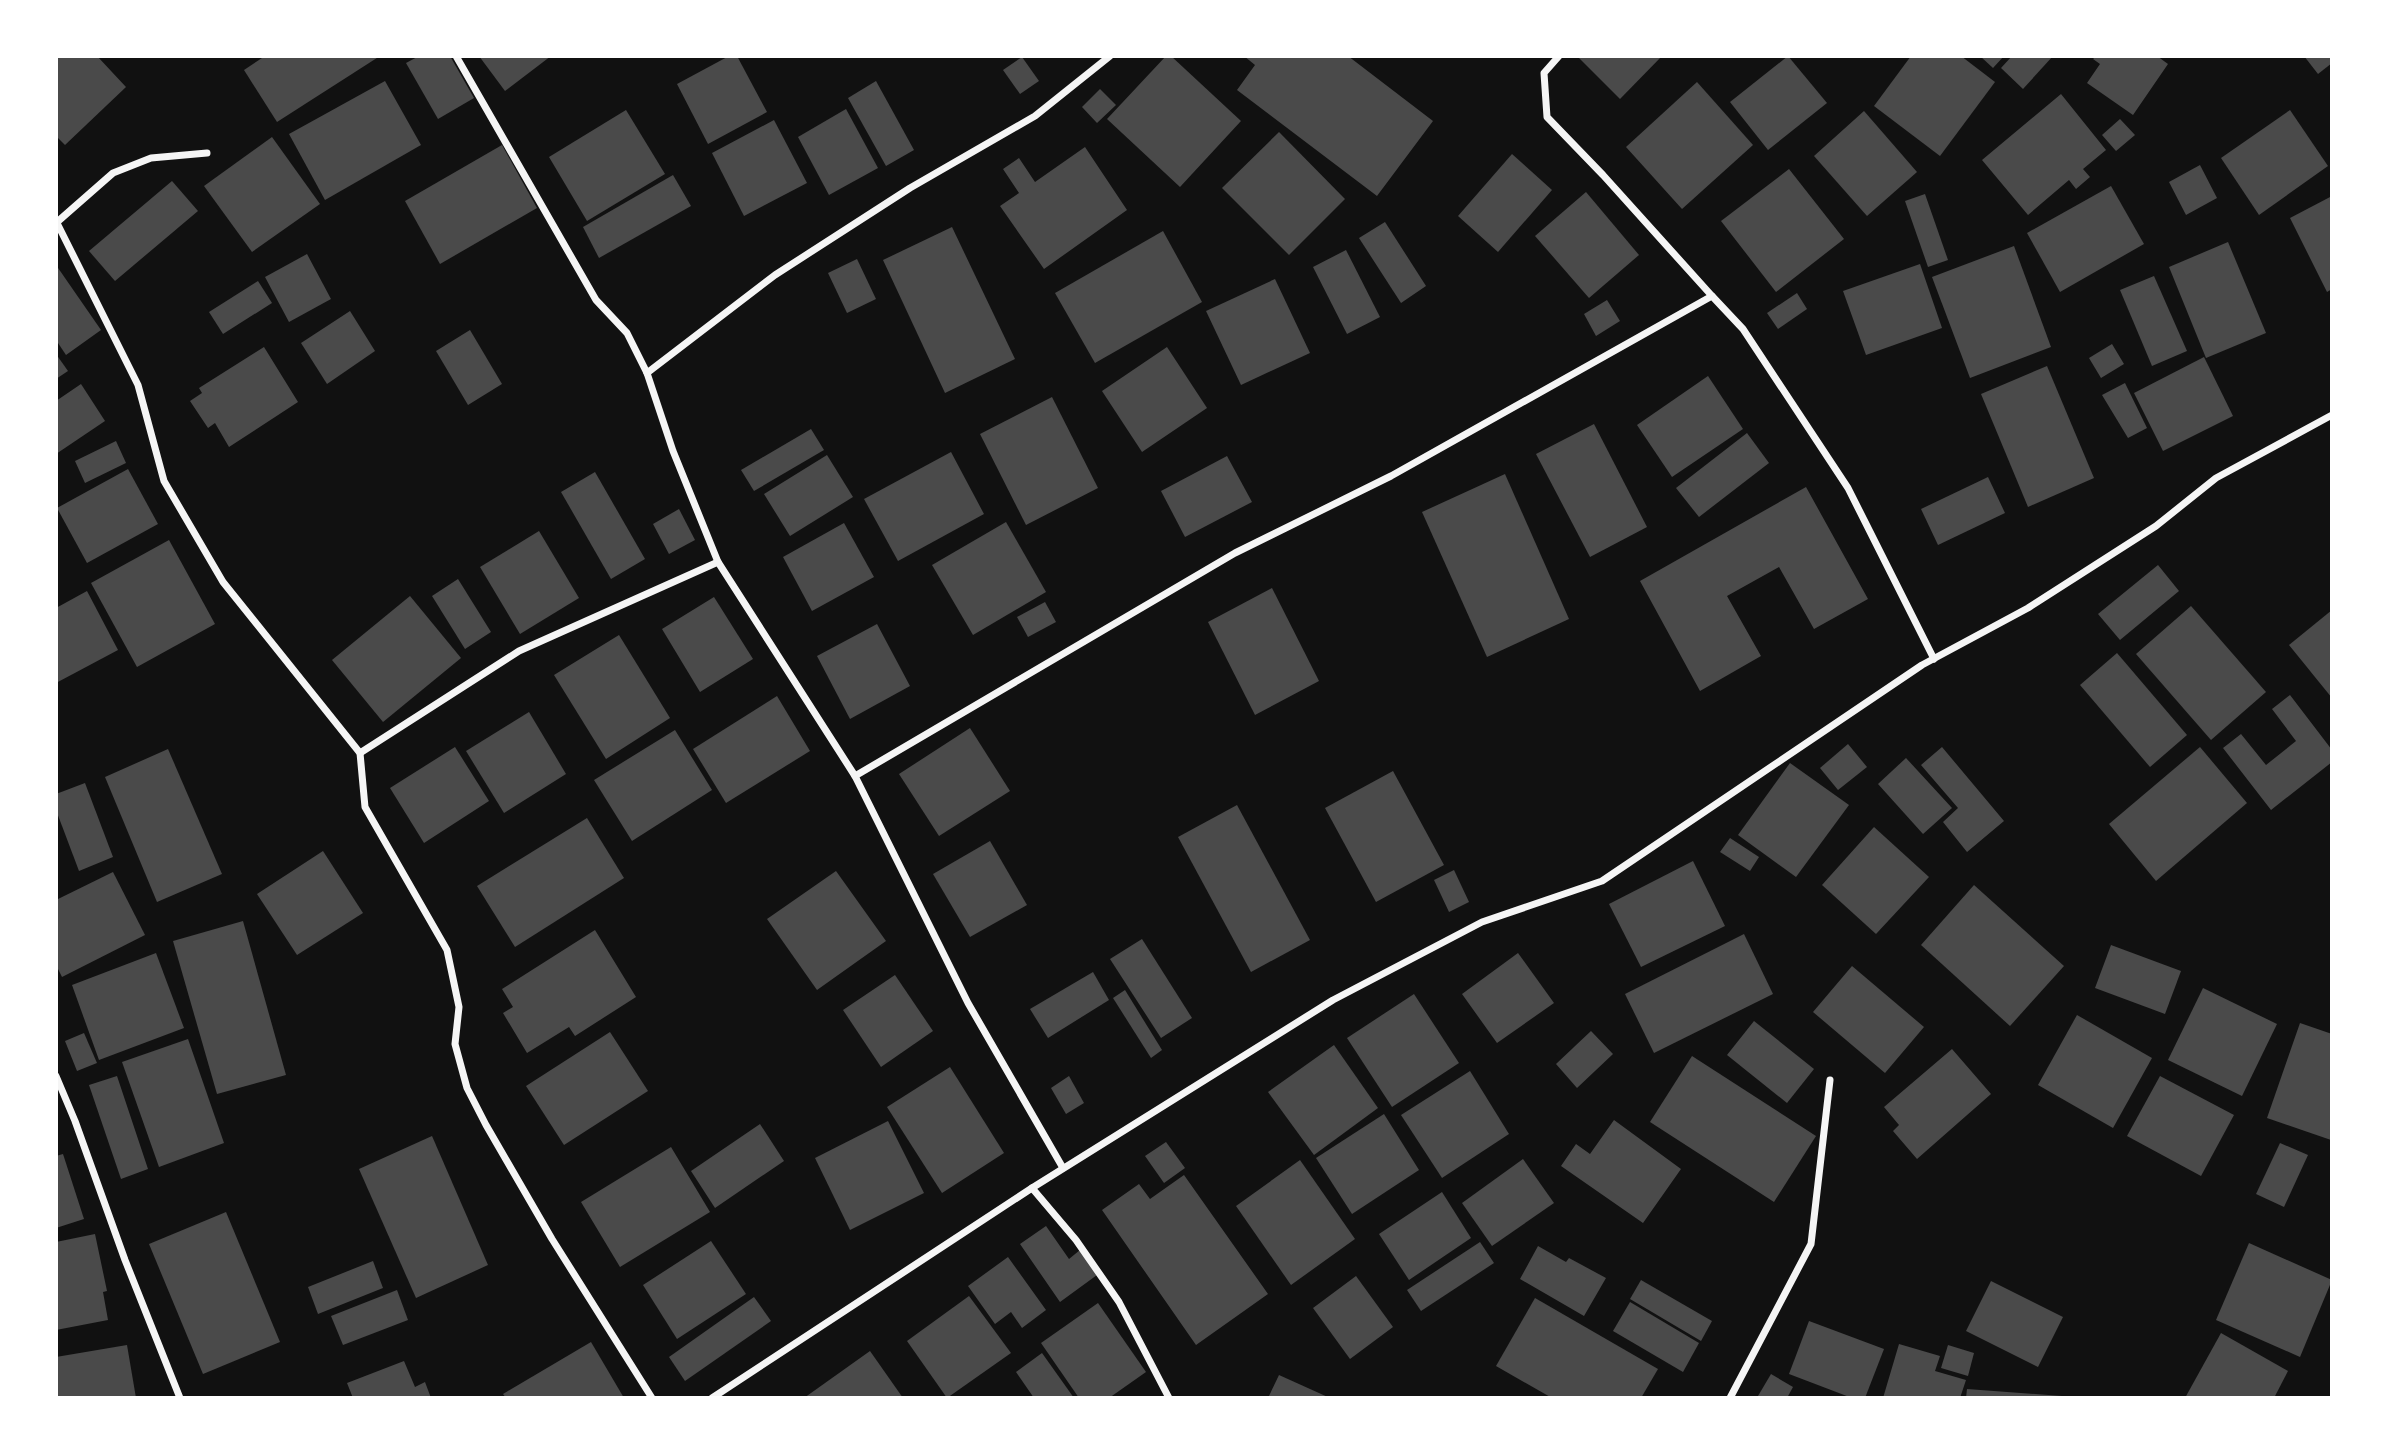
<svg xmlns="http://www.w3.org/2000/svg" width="2388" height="1454" font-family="Arial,sans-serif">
<rect width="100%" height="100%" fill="#111"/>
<g fill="#4a4a4a">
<polygon points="56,56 97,56 126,87 65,145 56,136"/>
<polygon points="265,56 380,56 277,122 244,70"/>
<polygon points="419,56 450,56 474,98 438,119 406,63"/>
<polygon points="479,56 551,56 505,91"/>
<polygon points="729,56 737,56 767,112 708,144 677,84"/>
<polygon points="1166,56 1171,56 1241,121 1180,187 1107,119"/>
<polygon points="1244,56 1348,56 1433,121 1377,196 1237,90 1255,65"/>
<polygon points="1577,56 1662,56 1620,99"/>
<polygon points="1788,56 1827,103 1768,150 1730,102"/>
<polygon points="1911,56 1961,56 1995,82 1940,156 1874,106"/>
<polygon points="1980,56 2004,56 1993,68"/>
<polygon points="2012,56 2053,56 2023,89 2001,68"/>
<polygon points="2096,56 2157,56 2168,64 2133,115 2087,83 2100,64 2093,59"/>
<polygon points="2304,56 2332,56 2332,63 2318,74"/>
<polygon points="1022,57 1039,81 1020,94 1003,70"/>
<polygon points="385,81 421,145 325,200 289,134"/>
<polygon points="876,81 914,150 886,166 848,98"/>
<polygon points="1697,82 1753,145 1682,209 1626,147"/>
<polygon points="1100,89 1116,105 1097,123 1082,107"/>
<polygon points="2061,94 2106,150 2083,169 2090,177 2076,189 2069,180 2028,215 1982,160"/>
<polygon points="846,109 878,168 829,195 798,137"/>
<polygon points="626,110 665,174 587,221 549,157"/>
<polygon points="2290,110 2328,166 2259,215 2221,158"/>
<polygon points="1864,111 1917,172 1867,216 1814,156"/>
<polygon points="2120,119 2135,135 2116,151 2102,135"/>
<polygon points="774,120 807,183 744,216 712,153"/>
<polygon points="1279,132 1345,199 1289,255 1222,188"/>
<polygon points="272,137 320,204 252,252 204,186"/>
<polygon points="502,145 537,208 440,264 405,201"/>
<polygon points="1085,147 1127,210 1044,269 1000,206 1019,193 1003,169 1019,158 1035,182"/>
<polygon points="1512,154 1552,190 1498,252 1458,216"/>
<polygon points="2200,165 2217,198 2186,215 2169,182"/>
<polygon points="1789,169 1844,239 1776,292 1721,221"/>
<polygon points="673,175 691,206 599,258 583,227"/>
<polygon points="172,181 198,211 115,281 89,251"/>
<polygon points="2111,186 2144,244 2060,292 2027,233"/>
<polygon points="1586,192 1639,255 1589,298 1535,236"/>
<polygon points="1925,194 1948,260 1928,267 1905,201"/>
<polygon points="2332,196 2332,289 2327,292 2290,218"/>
<polygon points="1385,222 1426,286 1401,303 1359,238"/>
<polygon points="952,227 1015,359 945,393 883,260"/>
<polygon points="1163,231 1202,302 1095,363 1055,293"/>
<polygon points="2228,242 2266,333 2206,358 2169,267"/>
<polygon points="2014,246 2051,347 1970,378 1932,277"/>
<polygon points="1346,250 1380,317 1347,334 1313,267"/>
<polygon points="307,254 331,299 289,322 265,277"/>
<polygon points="857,259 876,299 847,313 828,273"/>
<polygon points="1920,264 1942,328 1866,355 1843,291"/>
<polygon points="56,265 101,330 66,355 56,340"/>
<polygon points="2154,276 2187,351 2152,366 2120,290"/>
<polygon points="1275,279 1310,353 1241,385 1206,311"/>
<polygon points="258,281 272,303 223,334 209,312"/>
<polygon points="1797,293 1807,309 1778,329 1767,313"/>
<polygon points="1607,300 1620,321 1596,336 1584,314"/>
<polygon points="350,311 375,351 327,384 301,343"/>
<polygon points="470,330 502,384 468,405 436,351"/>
<polygon points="2112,344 2124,364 2101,378 2089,358"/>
<polygon points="264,347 298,402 229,447 215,423 208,428 190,401 202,393 199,388"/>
<polygon points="1167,347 1207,408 1142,452 1102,391"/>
<polygon points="56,354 68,371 56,379"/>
<polygon points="2204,357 2233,416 2163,451 2134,393"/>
<polygon points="2047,366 2094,478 2028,507 1981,394"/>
<polygon points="1708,376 1743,429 1672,477 1637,425"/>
<polygon points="2125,383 2147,428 2128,438 2102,395"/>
<polygon points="81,384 105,421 56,454 56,401"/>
<polygon points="1052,397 1098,488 1026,525 980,434"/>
<polygon points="1594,424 1647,527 1590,557 1536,454"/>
<polygon points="811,429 824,450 754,491 741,470"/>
<polygon points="1747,433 1769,463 1699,517 1676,488"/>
<polygon points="116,441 126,463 85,483 75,461"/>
<polygon points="951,452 984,514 898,561 864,499"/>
<polygon points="827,455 853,497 790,536 764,494"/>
<polygon points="1227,456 1252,502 1185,537 1161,491"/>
<polygon points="128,469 158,524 87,563 57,508"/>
<polygon points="595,472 645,559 611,579 561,492"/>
<polygon points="1505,474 1569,619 1487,657 1422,512"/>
<polygon points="1988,477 2005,513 1938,545 1921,509"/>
<polygon points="1806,487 1868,599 1814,629 1779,567 1727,596 1761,656 1700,691 1640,581"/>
<polygon points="679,509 695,540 669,554 653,524"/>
<polygon points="1006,522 1046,592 973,635 932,565"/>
<polygon points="844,523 874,577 812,611 783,557"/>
<polygon points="539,531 579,598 520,634 480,567"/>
<polygon points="169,540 215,624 137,667 91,583"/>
<polygon points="2158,565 2179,591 2120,640 2098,614"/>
<polygon points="458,579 491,632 465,649 432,596"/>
<polygon points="1272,588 1319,681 1255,715 1208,622"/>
<polygon points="87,591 118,650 56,683 56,608"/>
<polygon points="410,596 461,658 383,722 332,660"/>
<polygon points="714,597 753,659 700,692 662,629"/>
<polygon points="1045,602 1056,622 1028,637 1017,617"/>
<polygon points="2191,606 2266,692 2211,740 2136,654"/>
<polygon points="2332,610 2332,698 2289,645"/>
<polygon points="877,624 910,686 850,719 817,656"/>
<polygon points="619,635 670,718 606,759 554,675"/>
<polygon points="2117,653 2187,735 2150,767 2080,685"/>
<polygon points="2290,695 2332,750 2332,762 2271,810 2223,748 2241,734 2266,765 2296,741 2272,709"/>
<polygon points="777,696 810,751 726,803 693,749"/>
<polygon points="529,712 566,774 504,813 466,751"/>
<polygon points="970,728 1010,791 939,836 899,774"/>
<polygon points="675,730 712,790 632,841 594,780"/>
<polygon points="1848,744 1867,767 1838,790 1820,768"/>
<polygon points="455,747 489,801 424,843 390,788"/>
<polygon points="1942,747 2004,821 1967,852 1943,822 1958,808 1921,765"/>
<polygon points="2200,747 2247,803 2156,881 2109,824"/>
<polygon points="168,749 222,874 157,902 105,777"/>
<polygon points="1906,758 1952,808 1923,834 1878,784"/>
<polygon points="1790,763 1849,805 1796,877 1738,835"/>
<polygon points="1393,771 1444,865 1376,902 1325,808"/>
<polygon points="85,783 113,857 79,871 56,810 56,794"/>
<polygon points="1237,805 1310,940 1251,972 1178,837"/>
<polygon points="587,818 624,878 515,947 477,886"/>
<polygon points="1874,827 1929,877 1876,934 1822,885"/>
<polygon points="1730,838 1759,857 1750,871 1720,852"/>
<polygon points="990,841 1027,905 970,937 933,874"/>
<polygon points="323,851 363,913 297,955 257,894"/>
<polygon points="1693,861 1725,926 1641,967 1609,904"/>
<polygon points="1454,870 1469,902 1449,912 1434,880"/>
<polygon points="836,871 886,941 817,990 767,919"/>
<polygon points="113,872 145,935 62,977 56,965 56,900"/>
<polygon points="1974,885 2064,966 2010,1026 1921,945"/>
<polygon points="243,921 286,1075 217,1094 173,941"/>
<polygon points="595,930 636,997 575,1036 569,1027 527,1053 503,1013 513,1007 502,989"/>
<polygon points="1744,934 1773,994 1654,1053 1625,994"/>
<polygon points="1142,939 1192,1018 1161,1038 1110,959"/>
<polygon points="2111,945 2181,971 2165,1014 2095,988"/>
<polygon points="156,953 184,1028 99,1060 72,985"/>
<polygon points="1518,953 1554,1003 1497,1043 1462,994"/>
<polygon points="1852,966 1924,1027 1885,1073 1813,1012"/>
<polygon points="1093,972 1109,1000 1048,1038 1030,1009"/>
<polygon points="895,975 933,1031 881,1067 843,1010"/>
<polygon points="2203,988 2277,1024 2242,1096 2168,1060"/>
<polygon points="1125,990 1162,1050 1151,1058 1113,998"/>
<polygon points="1414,994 1459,1063 1392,1107 1347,1038"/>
<polygon points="2077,1015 2152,1058 2113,1128 2038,1085"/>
<polygon points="1754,1021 1814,1069 1787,1103 1727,1055"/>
<polygon points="2300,1023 2332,1034 2331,1140 2267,1118"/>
<polygon points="1591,1031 1613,1054 1577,1088 1556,1064"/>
<polygon points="610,1032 648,1091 564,1145 526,1086"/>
<polygon points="84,1033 97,1063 77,1071 65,1041"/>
<polygon points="188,1039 224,1143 159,1167 122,1062"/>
<polygon points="1334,1045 1378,1108 1314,1155 1268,1092"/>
<polygon points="1952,1049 1991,1094 1917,1159 1893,1131 1899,1125 1884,1107"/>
<polygon points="1692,1056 1816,1136 1774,1202 1650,1122"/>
<polygon points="950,1067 1004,1153 942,1193 887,1107"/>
<polygon points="1470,1071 1509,1134 1442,1178 1401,1115"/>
<polygon points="117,1076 148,1169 121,1179 89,1085"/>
<polygon points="1069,1076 1084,1103 1066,1114 1051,1088"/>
<polygon points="2160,1076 2234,1115 2201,1176 2127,1136"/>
<polygon points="1384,1114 1419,1170 1352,1214 1316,1158"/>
<polygon points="1614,1120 1681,1169 1643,1223 1561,1166 1576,1144 1590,1154"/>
<polygon points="888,1121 924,1193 850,1230 815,1158"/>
<polygon points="760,1124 784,1161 715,1208 691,1171"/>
<polygon points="432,1136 488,1265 416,1298 359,1169"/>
<polygon points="1166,1142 1185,1168 1164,1183 1145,1156"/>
<polygon points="2280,1143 2308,1155 2284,1207 2256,1194"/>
<polygon points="671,1147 710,1212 620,1267 581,1202"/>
<polygon points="63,1154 84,1219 56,1228 56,1156"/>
<polygon points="1523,1159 1554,1203 1492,1246 1462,1203"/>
<polygon points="1300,1160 1355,1239 1291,1285 1236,1206"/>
<polygon points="1184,1175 1268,1294 1196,1345 1102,1210 1139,1184 1150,1199"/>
<polygon points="1442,1192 1471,1238 1409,1280 1379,1234"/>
<polygon points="226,1212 280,1342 203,1374 149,1244"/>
<polygon points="1046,1226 1069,1259 1080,1250 1097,1275 1060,1302 1020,1244"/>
<polygon points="95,1234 107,1291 103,1292 108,1320 56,1330 56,1242"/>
<polygon points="711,1241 746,1294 677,1339 643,1285"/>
<polygon points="1480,1242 1494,1263 1421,1311 1407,1290"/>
<polygon points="2249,1243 2332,1280 2300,1357 2216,1320"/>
<polygon points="1538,1246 1566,1262 1569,1258 1606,1278 1584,1316 1520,1279"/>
<polygon points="1008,1257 1046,1310 1022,1328 1011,1312 995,1324 968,1286"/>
<polygon points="373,1261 383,1288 318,1314 308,1287"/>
<polygon points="1356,1276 1393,1327 1350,1359 1313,1308"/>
<polygon points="1641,1280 1712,1321 1701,1341 1630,1299"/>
<polygon points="1991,1281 2063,1317 2038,1367 1966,1331"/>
<polygon points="397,1290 408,1320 343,1345 331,1316"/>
<polygon points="969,1296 1011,1353 947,1398 907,1341"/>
<polygon points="754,1297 771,1321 685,1381 669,1357"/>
<polygon points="1535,1298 1658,1369 1641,1398 1552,1398 1496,1366"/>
<polygon points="1630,1302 1699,1343 1683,1372 1613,1331"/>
<polygon points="1098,1303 1146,1372 1109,1398 1079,1398 1041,1343"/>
<polygon points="1809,1321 1884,1349 1865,1398 1852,1398 1789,1374"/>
<polygon points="2221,1333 2288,1371 2274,1398 2185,1398"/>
<polygon points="591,1342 624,1398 506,1398 503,1394"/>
<polygon points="1899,1344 1940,1356 1935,1371 1966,1380 1960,1398 1883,1398"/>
<polygon points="127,1345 136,1398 56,1398 56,1357"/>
<polygon points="1948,1345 1974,1353 1968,1376 1941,1368"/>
<polygon points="870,1351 903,1398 804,1398"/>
<polygon points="1042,1353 1074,1398 1034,1398 1016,1372"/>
<polygon points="404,1361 415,1387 425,1382 431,1398 353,1398 347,1383"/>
<polygon points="1771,1374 1793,1387 1787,1398 1761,1398 1758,1396"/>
<polygon points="1279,1375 1330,1398 1268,1398"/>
<polygon points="1967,1389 2062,1396 2062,1398 1966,1398"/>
</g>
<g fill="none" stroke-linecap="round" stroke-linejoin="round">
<g stroke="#f5f5f5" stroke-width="7">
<polyline points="456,56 596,300 627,333 647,373 673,451 718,562 855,776 968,1003 1063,1168"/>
<polyline points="1559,56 1544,73 1547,117 1603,175 1712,296"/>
<polyline points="56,223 113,173 151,158 207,153"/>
<polyline points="57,223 138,385 164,481 223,582 360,753 365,807 447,950 459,1007 455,1044 467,1088 486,1125 552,1239 652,1398"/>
<polyline points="647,373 775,275 910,188 1035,116 1110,56"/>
<polyline points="360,753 519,651 718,562"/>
<polyline points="855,776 1235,553 1391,476 1712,296 1743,329 1848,488 1934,659"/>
<polyline points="56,1076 75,1121 125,1260 180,1398"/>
<polyline points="1032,1188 1076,1240 1119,1302 1169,1398"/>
<polyline points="712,1398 1032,1188 1333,1000 1482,922 1602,881 1922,665 2028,608 2156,526 2216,478 2332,415"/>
<polyline points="1730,1398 1811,1244 1830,1080"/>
</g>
</g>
<rect width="2388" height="1454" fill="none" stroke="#ffffff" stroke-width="116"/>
</svg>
